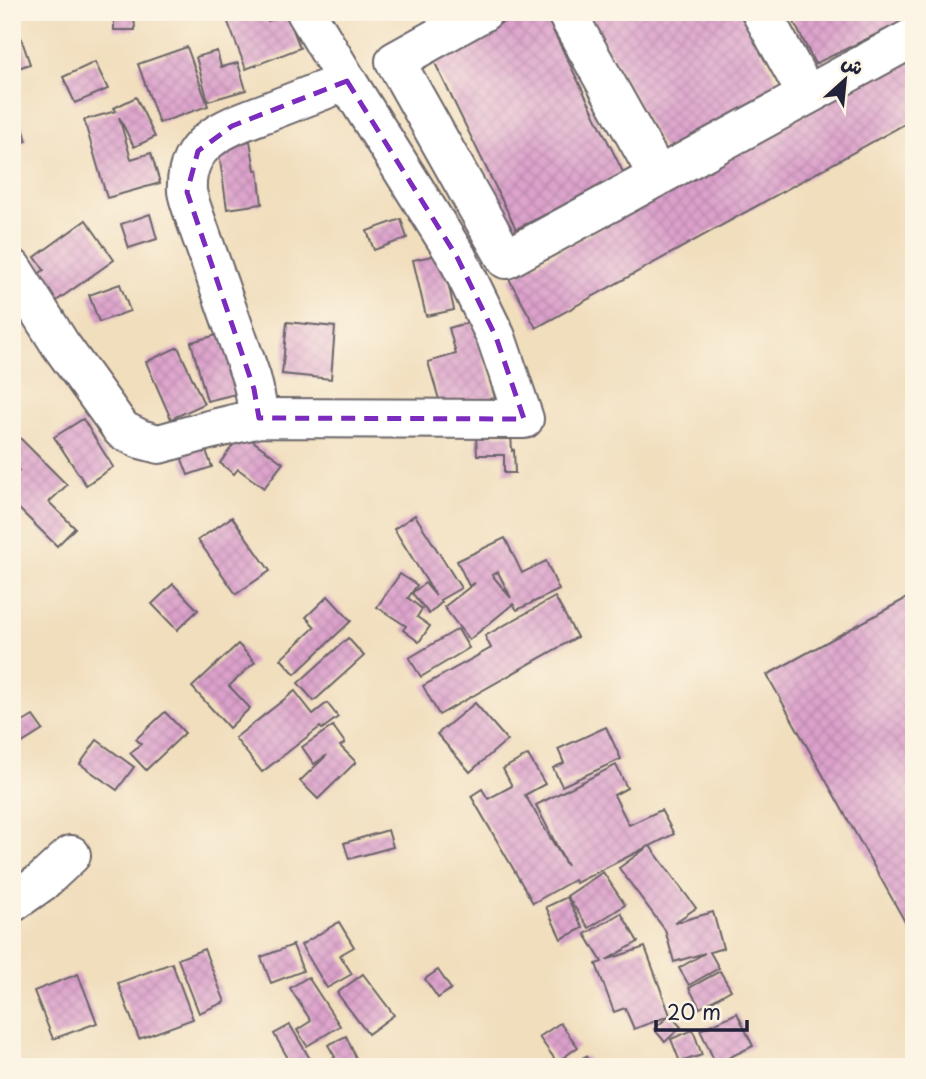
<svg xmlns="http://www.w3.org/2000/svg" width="926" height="1079" font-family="'Playpen Sans','Playpen Sans Arabic',sans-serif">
<defs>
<pattern id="building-cross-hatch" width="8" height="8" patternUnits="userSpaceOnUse" patternTransform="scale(1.75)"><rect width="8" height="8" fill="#dca1cb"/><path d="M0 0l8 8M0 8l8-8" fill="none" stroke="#bc8aaf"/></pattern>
</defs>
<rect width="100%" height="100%" fill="#fcf5e5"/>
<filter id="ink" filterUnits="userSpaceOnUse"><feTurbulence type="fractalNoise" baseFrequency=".0143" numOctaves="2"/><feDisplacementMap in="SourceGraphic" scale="14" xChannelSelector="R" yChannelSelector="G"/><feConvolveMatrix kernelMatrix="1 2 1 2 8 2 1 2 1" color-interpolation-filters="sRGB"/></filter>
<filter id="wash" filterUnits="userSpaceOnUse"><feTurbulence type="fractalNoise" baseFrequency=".00686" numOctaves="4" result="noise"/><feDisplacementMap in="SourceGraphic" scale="28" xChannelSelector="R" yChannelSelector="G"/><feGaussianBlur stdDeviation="1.57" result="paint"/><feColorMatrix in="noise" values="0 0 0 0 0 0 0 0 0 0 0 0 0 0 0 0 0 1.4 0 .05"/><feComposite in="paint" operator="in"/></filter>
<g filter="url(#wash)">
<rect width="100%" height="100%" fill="#f1debd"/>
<g id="blocks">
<g fill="url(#building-cross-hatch)" fill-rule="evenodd">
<polygon points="114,12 134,12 135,30 114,30"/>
<polygon points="224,12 264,12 268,21 287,14 300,48 246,69"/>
<polygon points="524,12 544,12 625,176 516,229 432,57"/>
<polygon points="588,12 740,12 781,88 664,151"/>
<polygon points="789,12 914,12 914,16 815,64"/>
<polygon points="20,35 30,64 12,70 12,38"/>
<polygon points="187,47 208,106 159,123 138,64"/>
<polygon points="217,51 221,67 238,63 246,90 208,101 196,57"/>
<polygon points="914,55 914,119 536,328 509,279"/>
<polygon points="95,62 108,89 75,103 63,77"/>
<polygon points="136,97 155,137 134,147 119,117 131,159 151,153 160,183 107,198 84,120 116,111 114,108"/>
<polygon points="17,109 27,141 12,145 12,110"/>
<polygon points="250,141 255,170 258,170 262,204 227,209 218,146"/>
<polygon points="150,214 157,239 129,248 121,224"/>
<polygon points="401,219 407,238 374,250 367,231"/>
<polygon points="86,220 114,260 49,306 30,280 44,270 35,257"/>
<polygon points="442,254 454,310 426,316 413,260"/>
<polygon points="120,284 130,311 99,322 89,295"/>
<polygon points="473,321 495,398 443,413 428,362 456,354 449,328"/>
<polygon points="287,322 335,327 331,379 282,374"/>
<polygon points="228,332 244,392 207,401 191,342"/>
<polygon points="178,347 204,404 171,419 146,362"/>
<polygon points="83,419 113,467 86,485 54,437"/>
<polygon points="12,430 67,485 49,502 75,528 57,546 12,502 12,477 19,471 12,464"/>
<polygon points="242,433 283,463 264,488 238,469 234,474 220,463"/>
<polygon points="511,434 512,451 514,450 515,473 504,473 504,455 477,455 476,435"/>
<polygon points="204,445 212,467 188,475 180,454"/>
<polygon points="415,515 461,588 440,600 442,602 429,614 412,593 425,583 436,596 394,529"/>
<polygon points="232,517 270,571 236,594 198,540"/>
<path d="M505,538L522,573L546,561L559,590L517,610L513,604L469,640L444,607L475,583L469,586L457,561ZM498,572L511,598L492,575Z"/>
<polygon points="400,574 417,585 408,598 422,609 417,617 430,626 419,642 403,630 406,626 377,607"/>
<polygon points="173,584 198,610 177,630 152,604"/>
<polygon points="914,594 914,938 767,675"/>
<polygon points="328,596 351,621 295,674 281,659 315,627 306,617"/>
<polygon points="555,597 577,637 439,715 423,686 491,648 485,636"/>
<polygon points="458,629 469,648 421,677 409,658"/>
<polygon points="348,638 364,656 314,701 298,683"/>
<polygon points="238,644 255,662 229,686 250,708 229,728 192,687"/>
<polygon points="295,691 313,714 327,703 338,717 322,729 320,727 262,772 235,738"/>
<polygon points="475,703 507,740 470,772 437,734"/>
<polygon points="165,712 185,733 146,770 130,753 141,744 136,739"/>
<polygon points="33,716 43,730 22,743 13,728"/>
<polygon points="333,726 345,743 340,746 356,762 318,799 300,781 327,755 314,764 302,747"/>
<polygon points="606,727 621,759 562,786 553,768 564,763 558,749"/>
<polygon points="97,740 134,767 117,790 80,764"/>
<polygon points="528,755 545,784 525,795 567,866 536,805 616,765 627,788 614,795 629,825 661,810 674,834 650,846 696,908 674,923 713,912 723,948 710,952 719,968 689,985 679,968 705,953 674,962 665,930 619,868 649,846 576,883 574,880 533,903 471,796 482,789 488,799 512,786 503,769"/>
<polygon points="388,830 393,847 349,859 344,843"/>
<polygon points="603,872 625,905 589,928 567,896"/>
<polygon points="567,897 583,928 561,939 546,907"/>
<polygon points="621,913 638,942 606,960 645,947 670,1015 681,1027 665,1042 654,1029 669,1016 634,1029 625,1008 614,1012 596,964 602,962 585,934"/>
<polygon points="339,922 354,947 340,955 352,974 327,988 301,945"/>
<polygon points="293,945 303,971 271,983 261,957"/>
<polygon points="204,949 225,1002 199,1013 178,959"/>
<polygon points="172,963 193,1019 139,1039 118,983"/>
<polygon points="438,970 451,989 438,998 425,979"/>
<polygon points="720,971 731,990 700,1008 689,988"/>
<polygon points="78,974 97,1023 53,1039 34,991"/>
<polygon points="363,974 394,1015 368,1034 337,993"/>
<polygon points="308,977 340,1026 307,1046 297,1030 311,1021 290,988"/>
<polygon points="737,1013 753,1046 716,1064 700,1030"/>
<polygon points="560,1023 578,1047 557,1062 539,1037"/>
<polygon points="290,1025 310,1059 296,1067 293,1067 274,1034"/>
<polygon points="693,1030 702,1055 680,1062 671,1039"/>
<polygon points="346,1036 360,1067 314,1067 335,1057 328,1045"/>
<polygon points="586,1056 592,1067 568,1067"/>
</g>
</g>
</g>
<g filter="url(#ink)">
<use href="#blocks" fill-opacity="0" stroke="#6a6468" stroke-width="2"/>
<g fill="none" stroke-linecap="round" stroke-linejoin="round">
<defs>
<g id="minor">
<polyline points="483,12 395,61 506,259 914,37"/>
<polyline points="566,12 658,176"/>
<polyline points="761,12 807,95"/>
<polyline points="12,268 60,344 122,430 140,439 159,444 209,430 259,418 524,419 496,337 457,257 347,81 306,12"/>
<path d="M259,418L254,389L251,377L193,212C191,206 188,198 187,191C184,139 231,126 270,111C295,101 321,91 347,81"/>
<polyline points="12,903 42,882 71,855"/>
</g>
</defs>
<use href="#minor" stroke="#6a6468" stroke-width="42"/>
<use href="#minor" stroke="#fff" stroke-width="38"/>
</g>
</g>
<path fill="none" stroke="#7b2cbf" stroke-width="5" stroke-dasharray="14 9" stroke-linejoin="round" d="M347,81L457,257L496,337L524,419L259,418L254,389L187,192L198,151L232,126Z"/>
<rect width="926" height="1079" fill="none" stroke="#fcf5e5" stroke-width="42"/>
<g transform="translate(845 80) rotate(27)" stroke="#fcf5e5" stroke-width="5" paint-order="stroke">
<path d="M0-5L12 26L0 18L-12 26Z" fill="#22223b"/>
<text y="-10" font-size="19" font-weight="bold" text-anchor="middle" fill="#22223b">ش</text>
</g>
<path d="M656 1020v10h91v-10" fill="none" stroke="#22223b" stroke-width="3.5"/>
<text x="667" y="1020" font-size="21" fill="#22223b" stroke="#fcf5e5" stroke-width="5" paint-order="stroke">20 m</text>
</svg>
